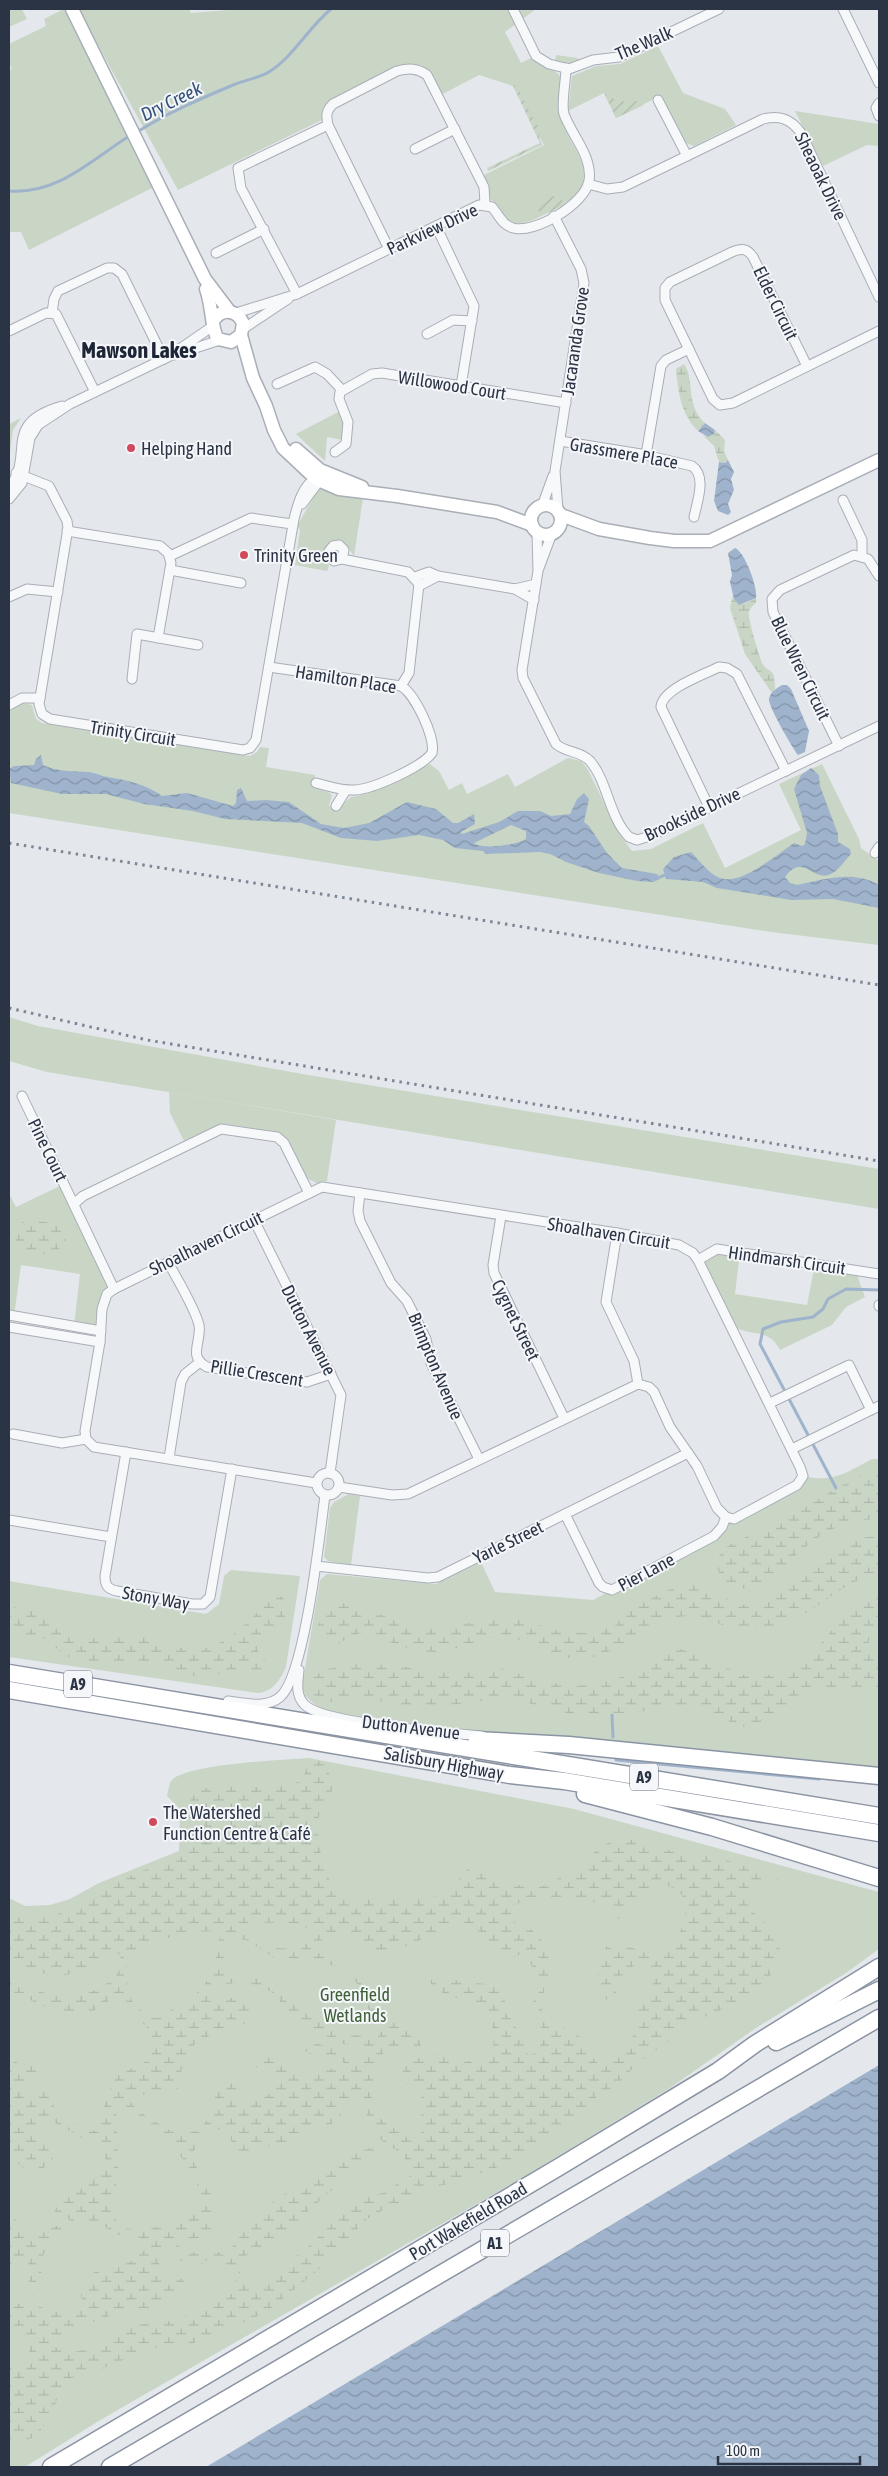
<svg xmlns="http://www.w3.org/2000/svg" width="888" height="2476" font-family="'Asap Condensed',sans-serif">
<defs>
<pattern id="wetland-marsh" width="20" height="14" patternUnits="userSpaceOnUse" patternTransform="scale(1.25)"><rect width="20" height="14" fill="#c9d6c5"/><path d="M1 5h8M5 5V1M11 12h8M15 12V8" fill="none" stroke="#adb8ab"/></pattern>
<pattern id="garden-furrows" width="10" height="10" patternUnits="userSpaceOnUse" patternTransform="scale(1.25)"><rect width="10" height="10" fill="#c9d6c5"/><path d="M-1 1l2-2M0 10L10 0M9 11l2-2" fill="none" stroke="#adb8ab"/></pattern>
<pattern id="water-waves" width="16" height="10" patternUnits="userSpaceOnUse" patternTransform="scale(1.25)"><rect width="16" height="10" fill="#9fb4cc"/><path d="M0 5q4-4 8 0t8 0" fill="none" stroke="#8293a7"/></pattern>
</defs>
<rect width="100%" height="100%" fill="#e4e7ec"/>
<g fill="#c9d6c5">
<polygon points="9,9 22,9 27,19 9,27"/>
<polygon points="64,9 72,9 154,187 29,250 21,232 9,232 9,93 11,96 9,91 9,71 12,69 9,63 9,44 46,26 44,19"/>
<path d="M78,9H189L191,13L241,9H536L505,32L521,63L531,58C540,67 553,67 560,76C563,89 556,102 559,114C573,158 613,180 551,211C537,218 517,232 504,215C498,208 496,203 489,198L487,182L484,175L544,145L513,86L479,75L439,96L427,75L406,69L333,104L322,112V120L178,190Z"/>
<polygon points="658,46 683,93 725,109 736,125 694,146 684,142 660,96 616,118 604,93 568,111 572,76 596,66 620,64"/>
<polygon points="556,55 578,58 579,60 567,64 555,60"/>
<polygon points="795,111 879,124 879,146 867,145 823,166"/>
<polygon points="340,411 345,423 342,440 327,437 325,461 296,434"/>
<polygon points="21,418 13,430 9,460 9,424"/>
<polygon points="324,487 363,498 354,556 346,545 335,541 328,545 324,559 329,566 327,571 295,565 300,530 297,526 317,491"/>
<polygon points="23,703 32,705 36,719 42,723 250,756 257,752 260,747 269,748 266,767 315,775 313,787 330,793 332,796 329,805 335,811 351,797 366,794 430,764 439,771 449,790 462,783 467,794 508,774 515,787 568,758 581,761 587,768 620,835 632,851 651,849 703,823 725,868 801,830 779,784 822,764 859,839 861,848 879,861 879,945 771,932 9,813 9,710"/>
<polygon points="9,1017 38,1026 308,1075 879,1169 879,1209 47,1072 9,1061"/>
<polygon points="169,1092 336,1120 327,1181 316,1183 307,1178 287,1139 275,1132 226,1124 218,1125 184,1141 170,1113"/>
<polygon points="64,1184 114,1289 107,1294 101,1331 74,1326 80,1274 21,1265 14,1316 9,1315 9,1194 16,1207"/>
<path d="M711,1252H740L735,1294L807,1305L815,1264L858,1270V1278L865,1297L846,1307L832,1325L780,1350C768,1326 752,1339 732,1325C725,1320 704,1272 698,1260Z"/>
<path d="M872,1459H879V1771L420,1727L343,1716L317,1707L305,1695L302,1686L320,1580L327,1574L436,1584L481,1562L495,1592L593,1600L714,1536L726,1517L734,1519L803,1476C833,1483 846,1473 872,1459Z"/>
<polygon points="349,1494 360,1496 351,1565 328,1561 324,1557 330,1508 334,1502"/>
<path d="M231,1570L300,1576L286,1667C280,1680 273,1692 257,1693L9,1657V1581L206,1614L219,1604L224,1576Z"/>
<path d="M309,1758L574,1809L879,1892V1949L846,1973L756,2028L670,2088L532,2172L102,2419L25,2467H9V1898L25,1906L50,1905L70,1899L99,1883L179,1851L180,1809L167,1796C168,1792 169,1784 171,1781C183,1764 284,1760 309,1758Z"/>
</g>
<g fill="url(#wetland-marsh)" fill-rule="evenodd">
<path d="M684,364C695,379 685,405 705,423L698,431C681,414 678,392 676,369Z"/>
<polygon points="715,430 725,440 724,451 728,460 725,463 719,462 714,446 703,435 708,437 714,434"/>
<path d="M733,595L737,603L743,604L756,598V603C752,606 748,610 749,616C749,621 760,659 762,663C770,676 775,665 775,689L772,693L745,654L730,608Z"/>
<polygon points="38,1221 57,1224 66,1240 59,1249 49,1255 22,1249 15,1239 13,1229 23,1222"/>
<path d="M875,1471H879V1518C859,1521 843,1523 825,1533C817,1538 808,1544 801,1551C782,1566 766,1592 738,1588C731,1587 724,1583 720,1576C717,1568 716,1558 722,1551C732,1540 749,1537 762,1531C802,1514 834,1484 875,1471Z"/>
<path d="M879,1536V1573C839,1581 812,1619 773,1627C759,1630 741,1631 728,1627C714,1622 703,1615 688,1616C650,1617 623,1653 585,1659C565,1662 534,1643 513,1638C485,1633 459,1653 432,1652C416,1652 400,1646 385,1640C379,1637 375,1633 368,1633C350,1630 331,1659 319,1635C315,1629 318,1624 322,1618C327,1610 335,1607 343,1603L379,1614L406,1625L431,1629L489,1620H523L556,1630L583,1633L616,1625C619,1621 621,1616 625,1613C640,1604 683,1579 698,1583C720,1588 732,1611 758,1604C793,1594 813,1556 846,1543C857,1538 867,1537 879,1536Z"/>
<path d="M879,1595V1627C866,1635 863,1657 879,1662V1689L840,1686L818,1690L808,1694L770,1724L754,1729L737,1725L700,1708L681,1706L616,1715H575L508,1698L450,1705L436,1710L363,1699L349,1698L332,1702L322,1701L311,1693L312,1677L327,1669L358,1664L396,1665L432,1672L463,1673L501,1668L540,1681L576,1686L610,1681L631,1673L671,1650L683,1649L744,1675H772L785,1672L807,1660L853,1605Z"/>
<path d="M273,1596L283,1597C291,1624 277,1631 257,1643L259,1655L270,1665L266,1672L255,1675L236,1671L196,1677L161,1663L81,1661L66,1656L45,1639L9,1631V1607C25,1608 45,1614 60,1622C65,1625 69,1631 75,1634C91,1643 114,1636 132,1636C152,1637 172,1648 192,1649C226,1651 252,1617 273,1596Z"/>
<path d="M315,1760L324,1763L334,1784C331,1796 324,1805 319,1816C316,1823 318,1831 319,1839C321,1863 327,1890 354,1898H426L445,1895L468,1869L474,1873L488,1874L497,1881L535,1888L552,1884L558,1878L583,1869L597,1848L608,1843L619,1839L632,1840L676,1852L710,1855L760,1871L790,1885C775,1883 754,1878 745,1893C744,1914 778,1926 780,1943C781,1950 770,1977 767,1984L728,2007L675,2030L668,2042L640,2061L616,2086L601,2093L539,2148L503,2165L464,2180L431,2188L379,2212L367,2219L317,2271L265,2313L191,2344L153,2348L91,2373L72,2378L61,2388L52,2413L41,2430L33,2438L9,2443V2363L25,2361L30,2353L22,2334L9,2319V2303L34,2305L72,2317L83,2307L81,2294L93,2273L110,2265L132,2261L144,2251L145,2243L142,2239C128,2245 108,2227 95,2222C88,2219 83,2222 76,2220L72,2222L67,2218L68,2213L65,2210L52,2219C55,2208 60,2201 69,2194C85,2181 127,2170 94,2145L54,2122L43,2127L39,2132C41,2144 50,2148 54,2157C43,2175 24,2175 13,2157L9,2156V2058L20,2064L34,2061C39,2065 40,2069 38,2076H30L23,2086L22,2095L26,2098L46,2091L57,2112L72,2122L95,2131L100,2128C101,2116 109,2084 118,2076C131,2065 151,2068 155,2044L149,2030L121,2000L115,1998C107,2000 102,2007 95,2010C67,2022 34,2001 9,1990V1982C40,1992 71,2004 101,1987C113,1980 119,1975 122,1961L119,1954L114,1953L93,1967L67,1975L54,1976L9,1965V1915L50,1918L136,1873C149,1867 170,1866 179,1859C198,1842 174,1802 201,1790C216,1784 228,1787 243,1788C253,1788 263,1786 273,1785C282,1785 291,1787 299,1781C304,1778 307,1767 309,1761ZM661,1884C667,1886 674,1887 679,1892C694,1905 679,1940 668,1952L651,1953L625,1946L607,1945C598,1965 592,1981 607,2000H615C617,1983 620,1972 636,1965L647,1971L654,1978C653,1990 646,2003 636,2010C639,2034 625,2064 599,2065L588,2052L578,2034L555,2023L547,2018L542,2010L544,1990L550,1968L548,1953L541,1939L532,1930L514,1922L510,1909L514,1905L532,1898L561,1899L594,1902L608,1910L618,1919C635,1910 642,1889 661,1884ZM248,1922L288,1923L312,1929V1939C289,1956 263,1949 246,1927ZM455,1926L475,1928L505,1958L516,1957L524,1951L537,1976L532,2012L545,2034L537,2053L528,2055L523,2040L504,2006L505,2001L499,1990L492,1985L440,1978L431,1980V1985C445,1998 465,1998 482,2005C491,2017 497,2035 492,2050C489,2056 483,2061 479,2066C467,2060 453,2053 439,2054C426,2054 396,2063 403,2080C407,2087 415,2090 421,2094V2139L416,2144L381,2119L374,2109L371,2092L375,2072L384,2052L398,2048L419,2049L422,2042C412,2031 394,2026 384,2015C371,2001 370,1981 354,1969C343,1960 327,1959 315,1951C321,1936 330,1933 345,1930C372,1979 420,1934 455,1926ZM219,1931C220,1939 218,1946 217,1954C208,1993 189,2001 156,2018C130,2008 127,1996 127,1972C127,1965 126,1958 129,1952L185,1932ZM232,1937L249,1941L274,1958L285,1960L300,1959L345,1968L358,1985L366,2007L377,2016L383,2028L377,2038C346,2037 323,2021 298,2003C290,1997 284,1988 275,1983C258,1974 239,1980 223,1972L227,1940ZM233,1983L260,1985L274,1994L293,2018L306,2027L343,2044L368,2047L372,2052L366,2057L358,2056L309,2041L301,2043V2047C313,2060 328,2056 343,2062L345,2066L307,2074L285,2070L272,2055L265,2056L264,2060L254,2067L273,2070L282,2080C272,2096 257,2104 239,2101L237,2094L244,2087L243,2083L223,2082L216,2088C215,2096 214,2107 211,2114C196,2141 176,2136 156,2122C146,2116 136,2110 129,2100C140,2091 162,2096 179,2088C182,2078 180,2066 185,2057C195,2035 229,2030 249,2022C253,2013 252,2003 245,1996L209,2001L210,1993L218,1986ZM358,2092L365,2105L369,2127L376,2132L383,2142L375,2147L356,2152L344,2161L277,2198L243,2232L226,2256C222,2255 218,2251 214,2250C201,2246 197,2258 180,2249L177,2238L182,2231L189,2240L194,2242L210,2235L213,2228V2198L193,2160L196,2141L208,2132L227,2127C232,2135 230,2144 236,2152L246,2153L260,2146H287L303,2139C310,2119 326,2132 338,2119C346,2110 345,2097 358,2092ZM125,2109C157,2135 202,2161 200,2207C174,2220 124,2251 110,2208L119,2176L117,2160L119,2138L114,2124L118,2110ZM389,2145C400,2153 409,2160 412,2174L409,2177L380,2194L364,2197L354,2202L309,2246L254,2288C241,2281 237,2273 242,2258L280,2236L359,2166L383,2152ZM164,2239H168L172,2243L178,2260L200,2265L209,2259C225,2265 231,2272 238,2287L233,2293C213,2303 192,2316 170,2321C158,2323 145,2322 132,2327C108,2336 82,2362 55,2347L54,2340L67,2331L112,2315L128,2310L165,2306L185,2283L183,2279H158C160,2266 158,2251 164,2239Z"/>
<path d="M9,2215C19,2220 22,2230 30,2237L45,2226H64L63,2233C55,2241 43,2249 42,2261C40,2271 43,2279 40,2289L36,2292L29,2289L28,2261L9,2268Z"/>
</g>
<g fill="url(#garden-furrows)">
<polygon points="516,85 541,133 539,135 542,145 488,171 487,168 540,143 513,86"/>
<polygon points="604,93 619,102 634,100 644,105 616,118"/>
<polygon points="555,196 562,200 564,205 541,216 538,210 540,202 546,197"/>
</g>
<g fill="url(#water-waves)" fill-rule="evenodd">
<polygon points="705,423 715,430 714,434 708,437 698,431"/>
<polygon points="728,460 734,472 731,479 734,490 728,504 731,512 728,515 718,511 714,501 719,462 725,463"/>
<path d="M735,548C745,552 758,588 756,598L739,605L734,599L730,582L732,575L728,553Z"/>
<path d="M782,685H787L791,689L809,731L805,752L798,755C792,747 768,706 769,699C770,692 777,688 782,685Z"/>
<path d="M41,755L43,765C58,772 73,771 89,772C96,773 101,776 108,777C126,780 146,784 162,796L187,793L233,806L236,803L237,790L241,788L247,801L266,800L289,802L321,824L344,828L369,823L407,802L436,809L453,823H458L474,814L475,824L461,832L462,834L499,822L518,811H540L551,816L570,814L577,799L584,793L589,799L584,822L589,826L607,853L622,868L657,874L660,879L653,882L637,881L599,873L566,862L550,854L540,852L486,854L483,851L455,848L443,840L419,835L377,841L341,838L302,823L225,819L193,811L144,804L106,794H62L11,783L9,769L14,766L34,765L36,759ZM511,825L526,831V839C517,845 482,850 474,843Z"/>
<path d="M811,768L819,775L820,786L838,834V842L850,849L851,854C845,860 838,871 831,874C813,883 803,852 785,877L790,883L797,885C826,879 853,870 879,885V908L833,899L791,900L717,888L703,882L666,879L663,869L674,857L691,852C699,860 709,874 720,878C741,886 776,855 794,843L802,846L805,844L807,833L794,789L801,775Z"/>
<polygon points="879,2065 879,2467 206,2467"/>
</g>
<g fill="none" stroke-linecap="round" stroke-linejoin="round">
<g stroke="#9fb4cc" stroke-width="3">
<path d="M137,132C167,113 200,99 233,85C245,80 259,78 269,72C294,56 308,28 331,9"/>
<path d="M9,191C58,195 92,159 131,135"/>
<polyline points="660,877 665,875"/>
<polyline points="836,1488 760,1344 763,1329 781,1322 813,1317 823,1309 828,1299 846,1289 879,1290"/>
<polyline points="612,1715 613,1737"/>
<polyline points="616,1760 819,1779"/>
</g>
<defs>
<g id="street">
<polyline points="513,9 536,56 549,64 569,69 593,60 619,57 719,9"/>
<polyline points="843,9 879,83"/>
<polyline points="658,100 687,156"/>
<polyline points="879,103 876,108 879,116"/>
<polyline points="415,149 455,129"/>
<path d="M588,184L607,189L623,187L763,119C780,115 791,119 801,133L879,297"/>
<polyline points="554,216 581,269 584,283 555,471 558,510"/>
<polyline points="436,226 474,306 461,386"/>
<path d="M389,249L328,125C326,115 326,111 333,104L397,71C409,68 417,68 427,75L484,187L485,204"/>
<polyline points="216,253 264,229"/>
<polyline points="297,294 241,188 238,168 328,125"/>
<polyline points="52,313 54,299 58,291 107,268 114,268 122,274 164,359"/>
<path d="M236,313L297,294L479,205L492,207C499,215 502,225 513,228C535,234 585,204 589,181C593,157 572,136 564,114C561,104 566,80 566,68"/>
<polyline points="243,329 288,299"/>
<polyline points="9,331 46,313 56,314 95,392"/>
<polyline points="427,334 453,320 472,321"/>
<polyline points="174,355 220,340"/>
<path d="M807,366L753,257C747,248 741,248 732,252L670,282L665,288V300L713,399L720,405L733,403L879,331"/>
<polyline points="277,384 315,367 327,374 342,390"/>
<path d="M560,441L641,454L692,466C707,476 697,502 694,517"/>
<polyline points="335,452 346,444 348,422 339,399 340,392 372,374 382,373 566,403"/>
<polyline points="646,455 661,366 666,360 689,349"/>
<path d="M16,473L49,486L67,521L68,528L39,704L42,714L50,719L243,750L250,748L256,740L294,519C297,507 303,483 316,479"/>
<path d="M9,488C36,453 0,424 62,406"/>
<polyline points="9,499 22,483 30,438 38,425 70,404 168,357 213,326"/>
<polyline points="843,500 862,540 862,556"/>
<polyline points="302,504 317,484 318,475"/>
<polyline points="542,506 553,476"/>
<polyline points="67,531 160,546 168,553 171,563 158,638"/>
<path d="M537,534L538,571L522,670L523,678L556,744C566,753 581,751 590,761C608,782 609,817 629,837L637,840L650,836L879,726"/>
<polyline points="170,556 251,518 292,524"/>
<polyline points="342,559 344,550 339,545 333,546 329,551 329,557 334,561 342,559 408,572 419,584 409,673 401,686"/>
<polyline points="539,568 551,536"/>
<polyline points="170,570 241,583"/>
<polyline points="415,577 429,572 438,576 515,589 534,600"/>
<polyline points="419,586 438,576"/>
<polyline points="515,589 536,584"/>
<polyline points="9,597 27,589 58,592"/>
<path d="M269,667L401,686C415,694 436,738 432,753C422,767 373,789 355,790C342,791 328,786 316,783"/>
<polyline points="132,679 137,634 198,645"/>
<polyline points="9,705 22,698 40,698"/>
<polyline points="839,746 773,612 772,599 780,590 854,555 868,559 879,576"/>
<polyline points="336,806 346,790"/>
<path d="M709,807L661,707C662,689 703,675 719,667L727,668L737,674L786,771"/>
<polyline points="875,853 879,847"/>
<polyline points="22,1096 114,1289"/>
<polyline points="360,1193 358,1211 360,1221 391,1283 407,1301 426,1339 431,1363 479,1459"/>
<polyline points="75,1203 83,1196 221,1129 277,1137 284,1143 309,1193"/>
<polyline points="501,1216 493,1265 494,1273 564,1418"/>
<polyline points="254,1220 341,1395 330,1473"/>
<polyline points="617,1233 606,1302 634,1361 638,1384"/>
<polyline points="698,1260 717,1249 879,1274"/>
<path d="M168,1262C177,1279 195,1308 199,1325C202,1342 187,1356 207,1367L307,1382L331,1374"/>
<polyline points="879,1305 879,1306"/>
<polyline points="9,1315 101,1331"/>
<polyline points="9,1327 100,1342"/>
<polyline points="770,1403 849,1365 871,1410"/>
<polyline points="13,1434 62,1443 86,1439"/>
<polyline points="792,1449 879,1406"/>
<path d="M126,1452L105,1576C105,1586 108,1589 117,1591L192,1604H203L210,1597L232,1469"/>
<polyline points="169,1458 181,1382 185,1374 200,1362"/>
<circle cx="328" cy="1484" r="11"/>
<polyline points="316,1483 94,1447 86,1439 85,1431 100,1342 102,1309 107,1294 114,1289 322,1187 617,1233 679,1245 693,1253 698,1260 800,1467 803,1476 797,1485 734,1519 726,1517 717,1508 697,1466 670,1427 654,1392 649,1387 638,1384 408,1494 392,1495 339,1487"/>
<polyline points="565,1514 599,1583 603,1587 612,1590 714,1536 722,1527 726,1517"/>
<polyline points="9,1520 111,1537"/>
<polyline points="316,1566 428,1578 438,1577 688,1453"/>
<path d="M299,1670C298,1682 295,1694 304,1704C321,1724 451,1733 482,1736"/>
<path d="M228,1701C245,1703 266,1709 280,1697C305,1676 320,1533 325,1495"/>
</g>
<g id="secondary">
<polyline points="72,9 205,279 230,312"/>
<path d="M206,289C212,304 211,329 218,339L231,342L241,335L243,323C237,310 222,307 213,321"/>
<polyline points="241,335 253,378 266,406 274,430 283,448 316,479 339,489 397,496 497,512 532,525"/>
<polyline points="296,449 320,470 362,487"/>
<circle cx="546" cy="520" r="15"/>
<polyline points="561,515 599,529 650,538 674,541 710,541 879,460"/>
</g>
<g id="highway">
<polyline points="9,1673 879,1816"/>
<polyline points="9,1690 510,1775 564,1781 879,1833"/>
<polyline points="477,1740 569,1745 879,1776"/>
<polyline points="585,1794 712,1827 879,1878"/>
<polyline points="776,2042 879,1990"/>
<polyline points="51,2467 559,2167 718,2071 755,2044 879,1967"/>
<polyline points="110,2467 879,2018"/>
</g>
</defs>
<use href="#street" stroke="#a9aeb7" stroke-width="11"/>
<use href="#secondary" stroke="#a9aeb7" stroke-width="15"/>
<use href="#highway" stroke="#8b94a3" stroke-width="19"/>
<use href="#street" stroke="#f7f8fa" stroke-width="9"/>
<use href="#secondary" stroke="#fff" stroke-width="12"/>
<use href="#highway" stroke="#fff" stroke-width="16"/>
<g stroke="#7d8696" stroke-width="3" stroke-dasharray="2.5 5" stroke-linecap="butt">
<polyline points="9,843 879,985"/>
<polyline points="9,1008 147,1040 879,1161"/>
</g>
</g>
<g fill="#d1495b" stroke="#f4f6f9" stroke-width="2">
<circle cx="131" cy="448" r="5"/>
<circle cx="244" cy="555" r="5"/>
<circle cx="153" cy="1822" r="5"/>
</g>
<g text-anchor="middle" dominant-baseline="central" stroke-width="4" stroke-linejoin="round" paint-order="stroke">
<g fill="#f4f6f9" stroke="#676e7b" stroke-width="1">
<rect x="64" y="1670.5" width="28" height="27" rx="4"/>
<rect x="630" y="1763.5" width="28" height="27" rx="4"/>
<rect x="481" y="2229.5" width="28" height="27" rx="4"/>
</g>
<g font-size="16" font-weight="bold" fill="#2b3445">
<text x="78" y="1684">A9</text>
<text x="644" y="1777">A9</text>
<text x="495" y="2243">A1</text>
</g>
<g font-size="18" fill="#2b3445" stroke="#f4f6f9">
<text transform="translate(644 43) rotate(-23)">The Walk</text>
<text transform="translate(821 176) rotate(64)">Sheaoak Drive</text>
<text transform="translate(432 229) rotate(-25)">Parkview Drive</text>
<text transform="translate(776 303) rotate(64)">Elder Circuit</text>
<text transform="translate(575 341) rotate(-82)">Jacaranda Grove</text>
<text transform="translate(452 385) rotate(9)">Willowood Court</text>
<text transform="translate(624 453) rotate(10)">Grassmere Place</text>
<text transform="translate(801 668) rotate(64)">Blue Wren Circuit</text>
<text transform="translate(346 679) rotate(9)">Hamilton Place</text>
<text transform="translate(133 733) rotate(9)">Trinity Circuit</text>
<text transform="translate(692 814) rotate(-25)">Brookside Drive</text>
<text transform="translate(48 1150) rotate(64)">Pine Court</text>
<text transform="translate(609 1233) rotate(9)">Shoalhaven Circuit</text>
<text transform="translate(206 1243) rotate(-26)">Shoalhaven Circuit</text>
<text transform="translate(787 1260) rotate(8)">Hindmarsh Circuit</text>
<text transform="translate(516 1320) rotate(64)">Cygnet Street</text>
<text transform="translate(309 1330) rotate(63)">Dutton Avenue</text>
<text transform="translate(436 1366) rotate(67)">Brimpton Avenue</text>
<text transform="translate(257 1373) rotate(9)">Pillie Crescent</text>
<text transform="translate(508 1542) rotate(-26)">Yarle Street</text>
<text transform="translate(646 1572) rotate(-28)">Pier Lane</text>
<text transform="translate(156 1598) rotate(10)">Stony Way</text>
<text transform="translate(411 1727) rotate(7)">Dutton Avenue</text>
<text transform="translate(444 1763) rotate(10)">Salisbury Highway</text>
<text transform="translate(468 2221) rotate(-31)">Port Wakefield Road</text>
</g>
<g font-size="18" fill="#2b3445" stroke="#f4f6f9" text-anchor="start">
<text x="141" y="448">Helping Hand</text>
<text x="254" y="555">Trinity Green</text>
<text x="163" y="1812">The Watershed<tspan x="163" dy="21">Function Centre &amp; Café</tspan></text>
</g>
<g font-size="18" fill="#3f6138" stroke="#f4f6f9">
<text x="355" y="1994">Greenfield<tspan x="355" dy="21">Wetlands</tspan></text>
</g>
<g font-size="19" font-style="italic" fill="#34527a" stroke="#f4f6f9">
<text transform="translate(171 101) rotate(-26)">Dry Creek</text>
</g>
<g font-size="22" font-weight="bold" fill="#1d2536" stroke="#f4f6f9">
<text x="139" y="350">Mawson Lakes</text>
</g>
</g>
<rect width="888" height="2476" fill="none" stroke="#2b3445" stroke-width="20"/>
<path d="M718 2456v8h142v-8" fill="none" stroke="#2b3445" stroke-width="2.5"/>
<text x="726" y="2456" font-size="15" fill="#2b3445" stroke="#f4f6f9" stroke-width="4" paint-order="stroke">100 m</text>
</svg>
